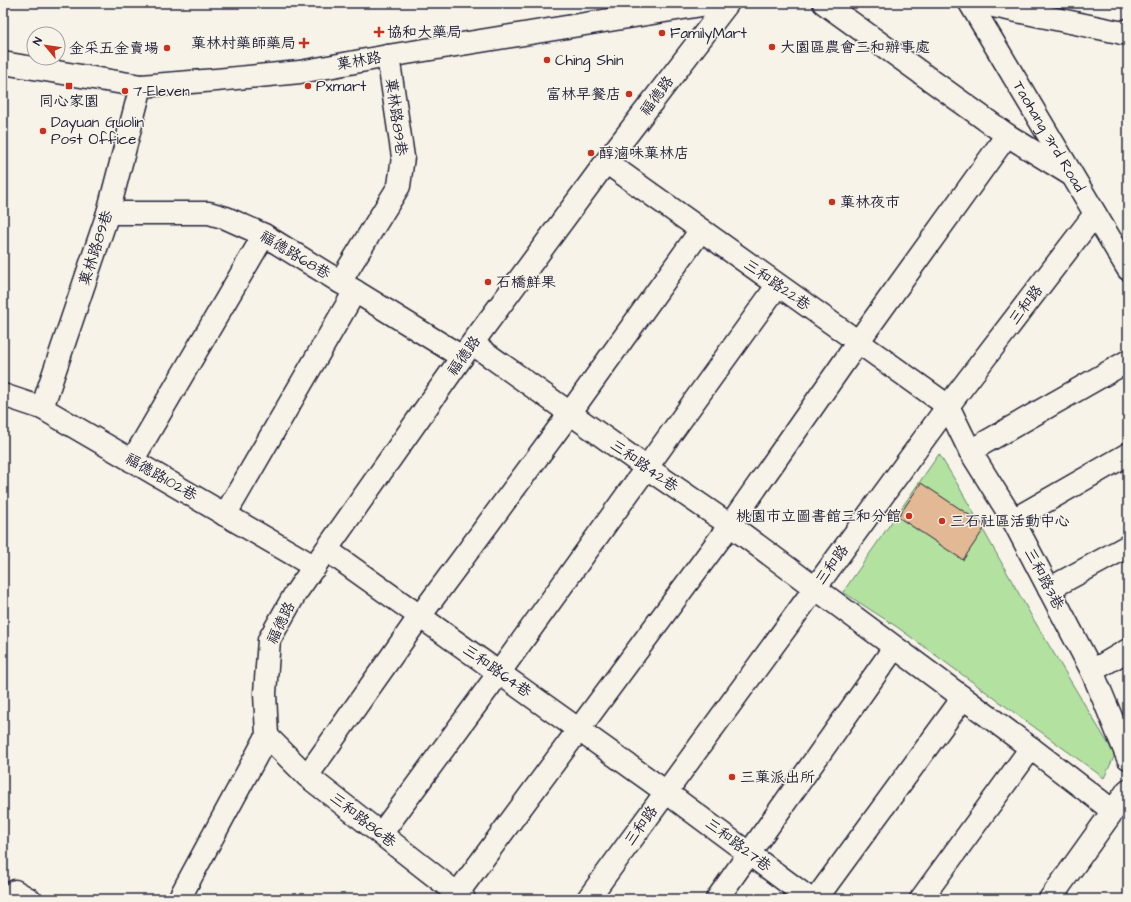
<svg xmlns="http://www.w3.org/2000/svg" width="1131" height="902" font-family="'Architects Daughter','LXGW WenKai TC',sans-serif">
<rect width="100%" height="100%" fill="#f7f3e8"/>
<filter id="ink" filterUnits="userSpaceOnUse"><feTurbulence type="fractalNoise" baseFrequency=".025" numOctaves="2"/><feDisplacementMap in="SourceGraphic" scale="8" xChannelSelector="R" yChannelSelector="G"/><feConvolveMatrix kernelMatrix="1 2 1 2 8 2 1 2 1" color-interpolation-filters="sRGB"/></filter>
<g filter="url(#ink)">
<polygon fill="#b2e1a0" stroke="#6a826e" points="939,454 958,485 1032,617 1115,755 1104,778 897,627 843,592"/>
<polygon fill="#e3b894" stroke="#22223b" points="921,483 986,526 963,560 898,517"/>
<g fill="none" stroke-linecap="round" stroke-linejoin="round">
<defs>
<g id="minor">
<polyline points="824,3 1007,135 1070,174"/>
<path id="s1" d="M970,3L1128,269"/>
<polyline points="979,3 1128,34"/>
<polyline points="3,63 141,86 216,80 300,72 388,56 714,3"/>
<polyline points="606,162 948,406 970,451 1013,520 1092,671 1128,758"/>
<polyline points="108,213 209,213 226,218 264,235 462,357"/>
<polyline points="340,282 399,186 403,157 388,56"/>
<polyline points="473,344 647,468 730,525 1031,748 1113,811"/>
<polyline points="3,395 42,408 315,567"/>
<polyline points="42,408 108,213 141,86"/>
<polyline points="970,451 1128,361"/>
<polyline points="132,461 264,235"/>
<polyline points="225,515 355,291"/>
<polyline points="1013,520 1128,454"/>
<polyline points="327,550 666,792 810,899"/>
<polyline points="1049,589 1128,546"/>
<polyline points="1092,671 1128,650"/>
<polyline points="267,736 265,693 269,640 295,594 462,357 606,162 728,3"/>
<polyline points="267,736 307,776 464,899"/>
<polyline points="307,776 420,616 570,413 701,230"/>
<polyline points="381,834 499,673 777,286"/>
<polyline points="15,891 29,899"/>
<polyline points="457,894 730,525 858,342 1007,135"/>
<polyline points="179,899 267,736"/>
<polyline points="588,899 948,406 1095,214"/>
<polyline points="717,899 894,648"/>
<polyline points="816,899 963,698"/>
<polyline points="921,899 1031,748"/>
<polyline points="1050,899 1128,790"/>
</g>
<polyline id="primary" points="1122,33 1128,30"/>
</defs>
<use href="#minor" stroke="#22223b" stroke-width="25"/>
<use href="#primary" stroke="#22223b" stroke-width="25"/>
<use href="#minor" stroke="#f7f3e8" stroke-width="22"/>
<use href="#primary" stroke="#f7f3e8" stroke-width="22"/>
</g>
</g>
<g fill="#c8321e" stroke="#f7f3e8" stroke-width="1.5">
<path d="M377 26h4v4h4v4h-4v4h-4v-4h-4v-4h4z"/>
<circle cx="662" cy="33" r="4"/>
<path d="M302 37h4v4h4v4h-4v4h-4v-4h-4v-4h4z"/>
<circle cx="772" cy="47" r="4"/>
<circle cx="167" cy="48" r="4"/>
<circle cx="547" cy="60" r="4"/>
<rect x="65" y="82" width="8" height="8" rx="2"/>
<circle cx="308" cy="86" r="4"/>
<circle cx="125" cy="91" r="4"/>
<circle cx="629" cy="94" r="4"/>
<circle cx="43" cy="131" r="4"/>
<circle cx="591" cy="153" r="4"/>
<circle cx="832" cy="202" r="4"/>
<circle cx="488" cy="282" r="4"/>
<circle cx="909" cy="516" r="4"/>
<circle cx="942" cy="521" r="4"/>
<circle cx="732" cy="777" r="4"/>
</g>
<g text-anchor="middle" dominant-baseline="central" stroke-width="3" stroke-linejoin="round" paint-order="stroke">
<g font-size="15" fill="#22223b" stroke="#f7f3e8" text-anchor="start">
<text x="387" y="32">協和大藥局</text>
<text x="670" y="33">FamilyMart</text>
<text x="296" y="43" text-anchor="end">菓林村藥師藥局</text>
<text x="780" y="47">大園區農會三和辦事處</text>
<text x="159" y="48" text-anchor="end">金采五金賣場</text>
<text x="555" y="60">Ching Shin</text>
<text x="316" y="86">Pxmart</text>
<text x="133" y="91">7-Eleven</text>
<text x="621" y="94" text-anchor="end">富林早餐店</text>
<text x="69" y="101" text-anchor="middle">同心家園</text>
<text x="51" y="122">Dayuan Guolin<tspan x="51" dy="17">Post Office</tspan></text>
<text x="599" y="153">醇滷味菓林店</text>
<text x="840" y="202">菓林夜市</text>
<text x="496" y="282">石橋鮮果</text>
<text x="901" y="516" text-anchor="end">桃園市立圖書館三和分館</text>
<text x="950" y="521">三石社區活動中心</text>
<text x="740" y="777">三菓派出所</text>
</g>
<g font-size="15" fill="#22223b" stroke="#f7f3e8">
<text transform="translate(359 61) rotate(-10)">菓林路</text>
<text transform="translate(657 96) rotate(-53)">福德路</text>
<text transform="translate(396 117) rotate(82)">菓林路89巷</text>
<text stroke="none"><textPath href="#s1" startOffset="155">Taohang 3rd Road</textPath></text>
<text transform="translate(96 248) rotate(-72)">菓林路89巷</text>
<text transform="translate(295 255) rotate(31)">福德路68巷</text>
<text transform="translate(777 285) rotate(35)">三和路22巷</text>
<text transform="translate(1026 305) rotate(-53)">三和路</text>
<text transform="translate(464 356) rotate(-54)">福德路</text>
<text transform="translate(644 466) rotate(35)">三和路42巷</text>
<text transform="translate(161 477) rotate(30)">福德路102巷</text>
<text transform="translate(832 565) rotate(-54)">三和路</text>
<text transform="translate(1044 579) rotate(62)">三和路3巷</text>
<text transform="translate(281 623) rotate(-64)">福德路</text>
<text transform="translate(497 671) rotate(35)">三和路64巷</text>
<text transform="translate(363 820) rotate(38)">三和路86巷</text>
<text transform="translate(641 826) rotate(-54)">三和路</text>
<text transform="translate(738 845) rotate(37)">三和路27巷</text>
</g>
</g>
<rect width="1131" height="902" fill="none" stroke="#f7f3e8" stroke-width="16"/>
<rect x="8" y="8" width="1115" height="886" fill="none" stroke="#22223b" stroke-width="1.5" filter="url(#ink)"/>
<g transform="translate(46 46) rotate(299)"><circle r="19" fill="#f7f3e8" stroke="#a29fa3"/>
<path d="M0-3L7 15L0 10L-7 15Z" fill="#c8321e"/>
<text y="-6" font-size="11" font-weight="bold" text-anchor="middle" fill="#22223b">N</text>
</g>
</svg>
